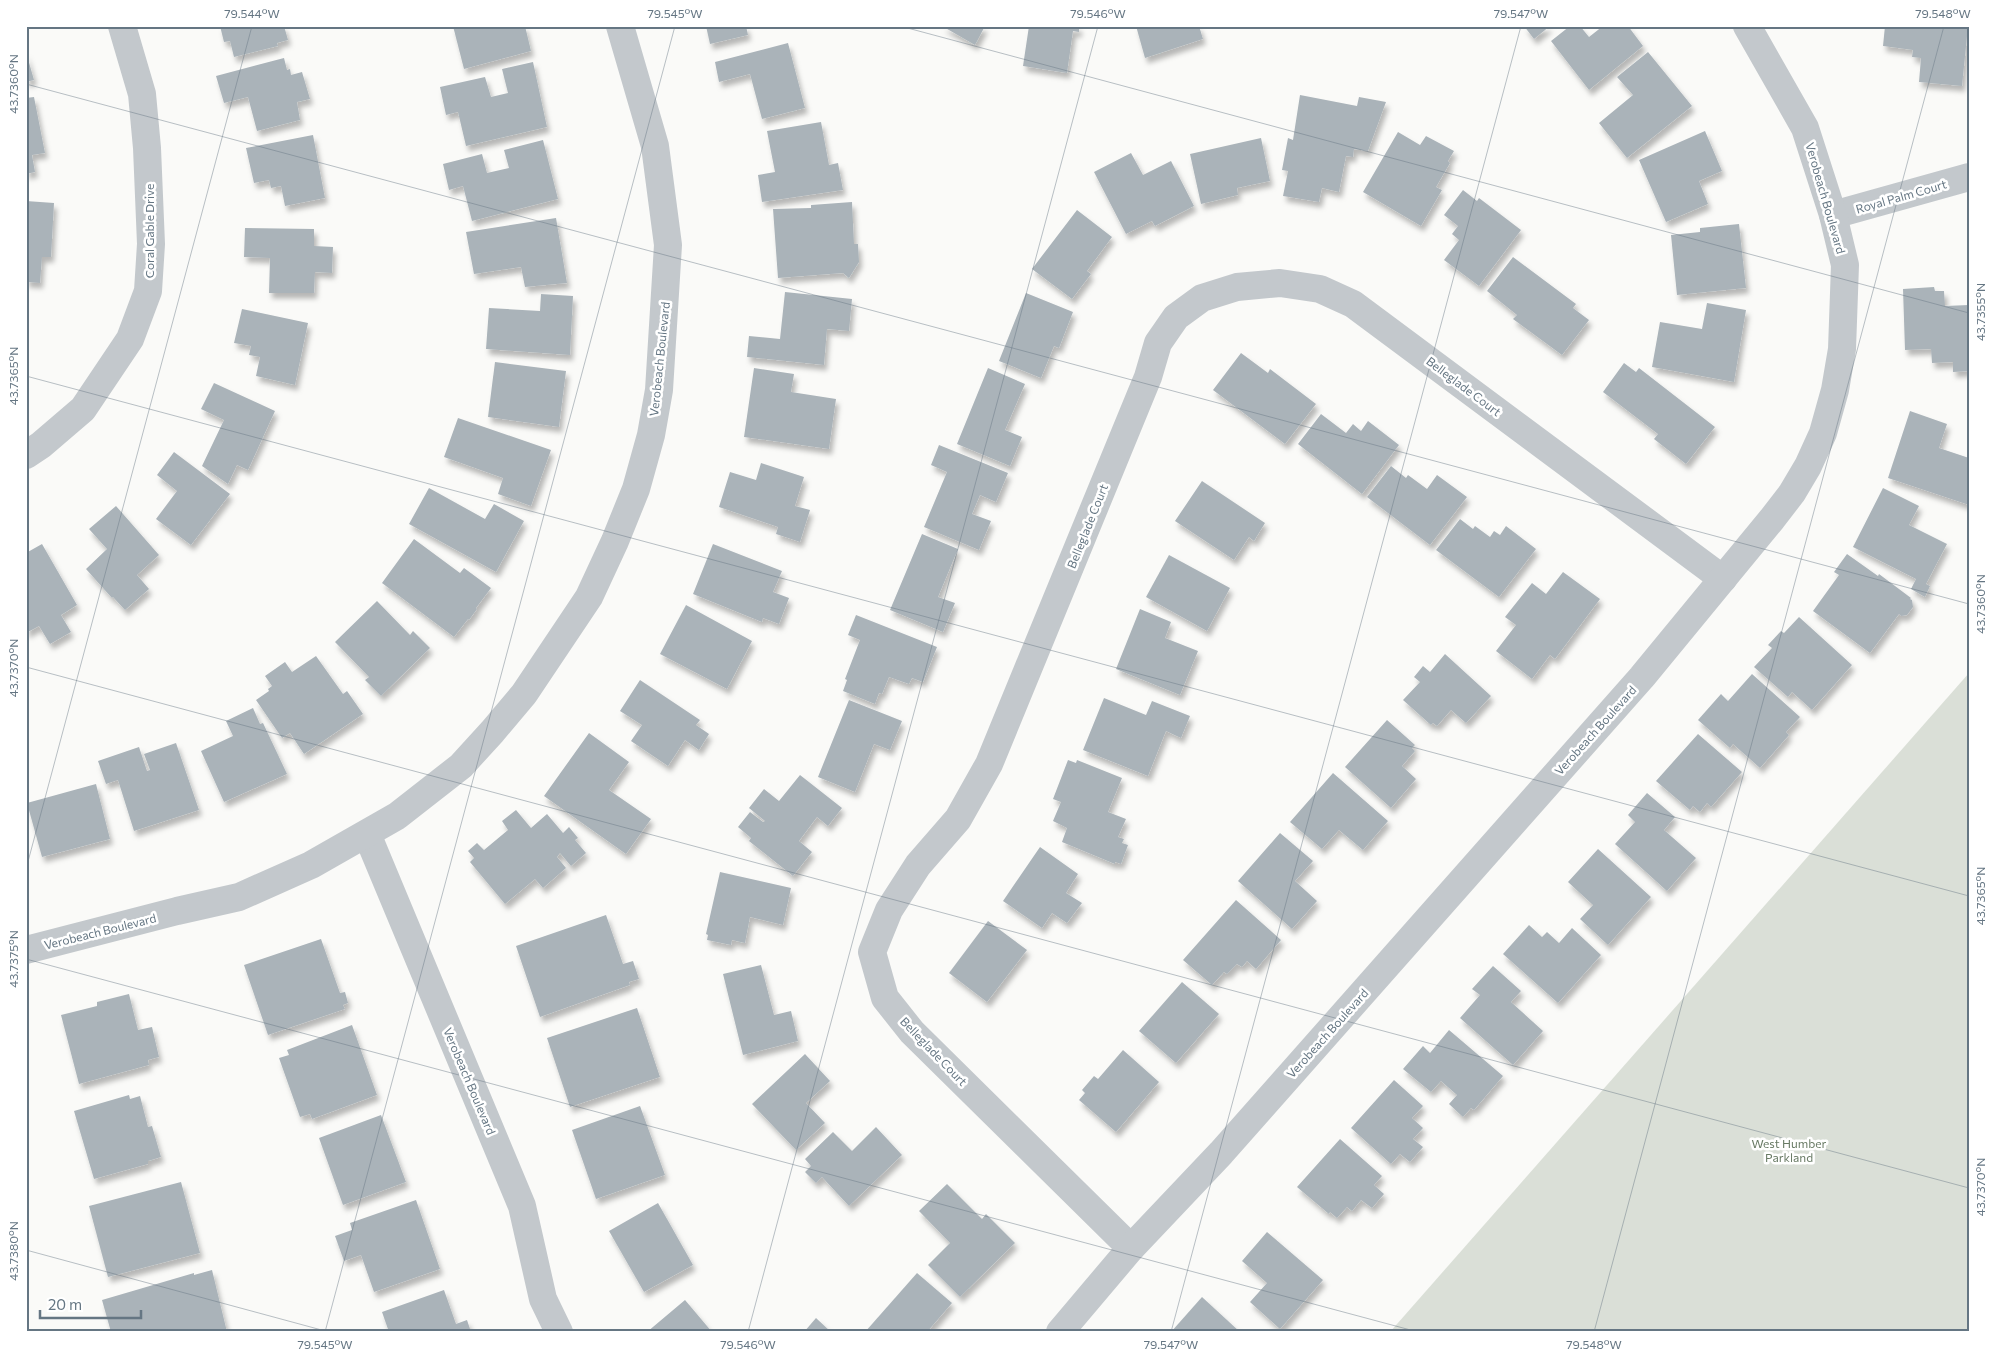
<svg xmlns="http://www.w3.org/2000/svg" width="1995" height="1358" font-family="Commissioner,sans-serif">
<defs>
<filter id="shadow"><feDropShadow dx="3" dy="5.5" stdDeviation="2.5" flood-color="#0004"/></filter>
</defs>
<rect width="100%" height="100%" fill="#fafaf8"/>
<polygon fill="#dadfd7" points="1969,673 1969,1332 1390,1332"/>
<g fill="#aab3b9" filter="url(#shadow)">
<polygon points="220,26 284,26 288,40 277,43 278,46 234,57 230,41 224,42"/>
<polygon points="453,26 525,26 531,51 464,69"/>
<polygon points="706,26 746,26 748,35 710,44"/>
<polygon points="942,26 985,26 975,45"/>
<polygon points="1029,26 1079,26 1079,32 1073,31 1067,73 1023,66"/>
<polygon points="1136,26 1199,26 1203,39 1145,58"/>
<polygon points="1524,26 1550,26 1534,39"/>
<polygon points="1570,26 1580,26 1589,37 1603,26 1628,26 1643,46 1589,90 1551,41"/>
<polygon points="1885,26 1968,26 1962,86 1919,82 1921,58 1912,57 1913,50 1883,46"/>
<polygon points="788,43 805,108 762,119 750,74 719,82 715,62"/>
<polygon points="26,52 34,80 26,82"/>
<polygon points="1648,52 1692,106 1627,158 1599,123 1633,95 1617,77"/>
<polygon points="284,58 287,70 290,69 291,75 302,72 310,99 297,102 300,120 257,131 248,97 224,103 216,76"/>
<polygon points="533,62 547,127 466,146 458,112 446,115 440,87 485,77 491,97 508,93 502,69"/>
<polygon points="1300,95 1357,106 1359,97 1386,102 1368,151 1354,149 1353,157 1346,156 1339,192 1322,188 1319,202 1283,196 1288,171 1282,170 1288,138 1293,140"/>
<polygon points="34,97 45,153 32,155 35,172 26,174 26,98"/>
<polygon points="821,122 829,165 838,163 843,190 762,202 758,175 775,172 767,131"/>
<polygon points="1705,131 1722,171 1699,181 1708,204 1666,222 1639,160"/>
<polygon points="1398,132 1420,145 1426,136 1454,151 1448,161 1450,163 1436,187 1442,190 1421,226 1363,192"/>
<polygon points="313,135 325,198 285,206 281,186 271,188 269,180 254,183 246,148"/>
<polygon points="1261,138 1270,181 1237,188 1238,195 1201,204 1190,154"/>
<polygon points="543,140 558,199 472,221 463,186 449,190 443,164 482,154 487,173 509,168 504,150"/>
<polygon points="1131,153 1143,175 1171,161 1194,206 1155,226 1152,221 1126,234 1094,172"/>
<polygon points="1463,190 1477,201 1479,198 1521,230 1479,286 1444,260 1459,240 1452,234 1458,226 1444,215"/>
<polygon points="26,201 54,203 51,257 42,257 40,283 26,282"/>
<polygon points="852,202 854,244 858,244 859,262 849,278 843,273 778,278 773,209 811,208 811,205"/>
<polygon points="1077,210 1112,237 1087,271 1091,274 1072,299 1032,269"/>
<polygon points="556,218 567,283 525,287 521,267 474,274 466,232"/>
<polygon points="1739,224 1746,288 1677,295 1671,235 1700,232 1700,228"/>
<polygon points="245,228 314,229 314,246 333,247 332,273 315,272 314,293 269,293 270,258 244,257"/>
<polygon points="1513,257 1576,304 1573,308 1589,320 1562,355 1513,319 1517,315 1487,291"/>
<polygon points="1934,287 1935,291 1944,291 1945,306 1969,305 1969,371 1953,372 1953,362 1932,363 1931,349 1905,350 1903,289"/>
<polygon points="785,292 852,299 849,331 827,329 824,365 747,357 749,336 780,339"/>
<polygon points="1026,293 1073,312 1059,348 1054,346 1041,378 999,361"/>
<polygon points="541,294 573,296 570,355 486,349 489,308 540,311"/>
<polygon points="1707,303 1746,310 1734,382 1652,367 1660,322 1702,329"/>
<polygon points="242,309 308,323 295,385 256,376 260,357 249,355 251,346 234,343"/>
<polygon points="1241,353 1268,373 1270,369 1316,404 1285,444 1213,390"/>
<polygon points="495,362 566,371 559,427 488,417"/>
<polygon points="1624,363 1636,372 1639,368 1715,427 1686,464 1654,439 1658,434 1603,392"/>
<polygon points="754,368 794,374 791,392 836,399 829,449 744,437"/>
<polygon points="988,368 1025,384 1005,430 1022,437 1010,466 957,444"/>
<polygon points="214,383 275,411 248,470 237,465 228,484 202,466 224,420 201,409"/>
<polygon points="1910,411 1947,424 1939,448 1969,458 1969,505 1888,478"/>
<polygon points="1321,414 1346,433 1353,424 1361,431 1368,421 1399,445 1362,494 1298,444"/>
<polygon points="458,418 551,450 531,506 498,494 503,478 444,457"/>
<polygon points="939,445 1008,473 996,502 980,495 972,514 991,521 979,550 924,527 947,472 931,465"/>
<polygon points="174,452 230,494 191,545 156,519 177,491 157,475"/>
<polygon points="761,463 804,477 795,506 810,510 800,542 776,534 778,527 719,507 730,472 756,480"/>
<polygon points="1391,466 1406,478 1408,475 1427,489 1437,475 1467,497 1430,545 1367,497"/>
<polygon points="1202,481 1265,523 1254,541 1249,537 1234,560 1175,521"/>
<polygon points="429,488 485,519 494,504 524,521 496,572 409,524"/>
<polygon points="1883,488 1919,506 1909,525 1947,544 1926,584 1930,586 1925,597 1911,589 1916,579 1853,547"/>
<polygon points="116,506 159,555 137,575 149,589 125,610 113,597 112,598 86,569 107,549 89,529"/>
<polygon points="1460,519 1473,529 1475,526 1490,537 1494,531 1500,535 1506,526 1536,549 1499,597 1436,550"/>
<polygon points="922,534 958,549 938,597 955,603 943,632 890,610"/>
<polygon points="414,539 460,573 464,568 491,588 476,608 477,609 469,620 468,619 454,637 382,583"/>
<polygon points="42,544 77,605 61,615 71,632 50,644 39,626 26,633 26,582 29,580 26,575 26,553"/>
<polygon points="713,544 782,571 773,592 789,598 779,624 763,618 762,622 693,594"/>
<polygon points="1847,554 1878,576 1879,574 1911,598 1910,599 1912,600 1913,607 1907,615 1901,616 1899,614 1870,653 1813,611 1839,575 1834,572"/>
<polygon points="1169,555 1230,588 1207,631 1146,597"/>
<polygon points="1563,572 1600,599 1555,659 1550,655 1532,679 1496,651 1516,625 1505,617 1532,583 1546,594"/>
<polygon points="377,601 410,635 413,631 430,648 381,696 365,680 369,677 335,642"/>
<polygon points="686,605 752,641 727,689 660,654"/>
<polygon points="1140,609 1171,622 1165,638 1198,651 1180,695 1116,669"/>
<polygon points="856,615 937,647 923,682 912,678 909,684 889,677 882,694 879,693 875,704 843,691 847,680 845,679 860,640 848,635"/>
<polygon points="1799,617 1852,665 1812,710 1792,692 1788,697 1754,667 1772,648 1768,645 1781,631 1784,633"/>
<polygon points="1445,654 1491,696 1466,723 1451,710 1437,726 1433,723 1431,725 1403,700 1420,682 1414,677 1423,666 1430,672"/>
<polygon points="316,656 343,694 347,691 363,714 304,754 290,733 282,738 256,700 269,691 268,689 272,686 265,676 285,662 292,672"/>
<polygon points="1752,674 1800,717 1786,732 1789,735 1760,768 1733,744 1730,748 1698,720 1721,694 1728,701"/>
<polygon points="640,680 700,720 696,725 709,734 699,750 685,740 668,766 631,741 642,725 620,711"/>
<polygon points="1104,698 1146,715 1152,701 1190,716 1181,738 1166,731 1148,776 1083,750"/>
<polygon points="849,700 902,721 890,750 874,744 855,792 818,777"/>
<polygon points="253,708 260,724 263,723 287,774 224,802 201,751 233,736 226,721"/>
<polygon points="1387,720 1415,745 1412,748 1415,751 1402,766 1416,779 1391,808 1345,767"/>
<polygon points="589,733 629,762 609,790 651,819 626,854 544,796"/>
<polygon points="1698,734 1742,772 1711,807 1707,803 1700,812 1693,806 1690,810 1656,781"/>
<polygon points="176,743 199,810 134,831 118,780 106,784 98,761 139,747 147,771 150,770 144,754"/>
<polygon points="1068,760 1076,763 1077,760 1122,778 1108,812 1126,819 1118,837 1124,839 1122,843 1128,845 1121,864 1115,862 1115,864 1062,842 1067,828 1053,821 1061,802 1053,799"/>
<polygon points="1333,773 1388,821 1363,850 1339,830 1322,849 1290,822"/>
<polygon points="800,775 842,808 828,826 817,817 799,841 812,852 793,876 749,841 751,838 738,827 750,812 763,822 765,821 749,808 764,789 779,801"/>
<polygon points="96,784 110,839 42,857 27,803"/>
<polygon points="1647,793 1675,817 1664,830 1696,858 1667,891 1615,844 1635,822 1628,815"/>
<polygon points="516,810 531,828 547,814 563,833 569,827 578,838 575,840 586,853 571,866 560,853 557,857 566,868 543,888 535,879 505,904 470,862 474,858 468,851 477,843 484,850 508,830 502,821"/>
<polygon points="1280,833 1313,861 1295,881 1317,901 1292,929 1238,881"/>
<polygon points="1040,847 1078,874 1066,893 1082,903 1067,923 1052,913 1042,928 1003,901"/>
<polygon points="1598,849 1651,897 1608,945 1580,919 1593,905 1568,882"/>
<polygon points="720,872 791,888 783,925 750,917 745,943 732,940 731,945 707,940 708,935 706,934"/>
<polygon points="1236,900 1281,940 1256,969 1247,961 1242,967 1237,964 1227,974 1224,972 1212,985 1183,960"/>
<polygon points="606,915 623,964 633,961 639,979 629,982 630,985 540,1017 516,946"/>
<polygon points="988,921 1027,950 987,1002 949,973"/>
<polygon points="1529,925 1542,937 1547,932 1559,943 1572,928 1601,955 1558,1003 1503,954"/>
<polygon points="321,939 340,993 345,992 348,1003 343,1005 345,1009 268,1035 244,965"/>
<polygon points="761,965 774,1015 791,1011 798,1041 743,1055 723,974"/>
<polygon points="1493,966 1521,991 1511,1002 1543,1031 1513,1065 1460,1018 1480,995 1472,989"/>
<polygon points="1182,982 1219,1014 1176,1063 1139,1031"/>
<polygon points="129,994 138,1030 152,1027 159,1057 148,1060 149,1065 79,1084 61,1015 97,1006 97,1002"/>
<polygon points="637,1008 660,1077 570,1107 547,1038"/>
<polygon points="352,1025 377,1095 312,1119 310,1114 300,1117 279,1058 289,1055 287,1050"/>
<polygon points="1449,1030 1503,1076 1474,1110 1471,1108 1463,1117 1449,1104 1457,1095 1441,1081 1431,1092 1403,1069 1423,1046 1430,1053"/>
<polygon points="1123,1050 1159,1082 1116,1132 1079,1100 1085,1093 1082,1090 1094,1076 1098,1079"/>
<polygon points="805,1054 830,1081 806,1103 825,1123 796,1150 752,1104"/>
<polygon points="1394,1080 1423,1106 1412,1118 1423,1128 1413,1139 1423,1147 1410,1162 1400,1154 1391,1164 1351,1128"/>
<polygon points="129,1095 130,1099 140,1096 148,1127 152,1126 161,1157 148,1161 148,1164 94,1179 74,1111"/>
<polygon points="640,1106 665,1175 596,1199 572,1130"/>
<polygon points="381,1115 406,1182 343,1205 319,1138"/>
<polygon points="876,1127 902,1155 849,1206 822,1177 816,1183 805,1172 811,1166 805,1159 833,1132 852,1151"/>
<polygon points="1340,1139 1382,1176 1374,1185 1384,1194 1372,1208 1361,1200 1352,1211 1347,1207 1337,1218 1330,1212 1329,1214 1297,1187"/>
<polygon points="181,1182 200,1253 108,1277 89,1206"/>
<polygon points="947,1184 982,1219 986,1214 1015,1243 960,1297 928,1265 950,1243 919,1211"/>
<polygon points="416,1200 440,1269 374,1292 361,1255 344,1261 335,1236 352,1230 350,1223"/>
<polygon points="658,1203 693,1265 644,1292 609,1231"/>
<polygon points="1267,1232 1323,1280 1280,1329 1250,1302 1267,1283 1242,1261"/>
<polygon points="212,1270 227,1332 111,1332 102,1300 194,1273 194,1275"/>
<polygon points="917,1273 952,1303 927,1332 865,1332"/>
<polygon points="444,1290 456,1324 467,1320 471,1332 389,1332 382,1312"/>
<polygon points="1202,1297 1240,1332 1171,1332"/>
<polygon points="685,1300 712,1332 647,1332"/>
<polygon points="816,1318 831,1332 804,1332"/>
</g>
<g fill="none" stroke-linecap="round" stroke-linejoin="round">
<g stroke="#c3c8cc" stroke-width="28">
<polyline points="1833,215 1969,177"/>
<polyline points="26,455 41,445 83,409 130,339 148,291 151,244 147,148 142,94 122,26"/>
<polyline points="367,834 522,1206 543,1299 559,1332"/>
<polyline points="26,950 177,911 239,897 311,865 397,816 461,766 492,732 524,694 589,597 615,541 636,489 651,435 659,390 668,245 655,146 620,26"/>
<polyline points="1131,1248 912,1032 885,998 872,952 889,910 918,865 958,819 989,764 1148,377 1158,343 1176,317 1202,298 1237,287 1280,283 1320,289 1353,304 1723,579"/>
<polyline points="1060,1332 1131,1248 1221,1153 1642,677 1772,519 1792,493 1808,466 1823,433 1835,390 1842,349 1845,265 1833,215 1805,128 1747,26"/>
</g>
</g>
<path fill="none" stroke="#657683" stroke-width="1" stroke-opacity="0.45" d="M900,26L1969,313M26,84L1969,604M26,376L1969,896M26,667L1969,1188M26,869L252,26M26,959L1418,1332M26,1250L329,1332M325,1332L675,26M748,1332L1098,26M1171,1332L1521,26M1594,1332L1944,26"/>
<g text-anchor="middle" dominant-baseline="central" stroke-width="5" stroke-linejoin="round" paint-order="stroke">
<g font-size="12" fill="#657683" stroke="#fff">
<text transform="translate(1901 196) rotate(-16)">Royal Palm Court</text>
<text transform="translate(1826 198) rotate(74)">Verobeach Boulevard</text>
<text transform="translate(149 231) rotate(-90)">Coral Gable Drive</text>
<text transform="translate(659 359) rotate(-84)">Verobeach Boulevard</text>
<text transform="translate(1464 386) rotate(37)">Belleglade Court</text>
<text transform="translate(1087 526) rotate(-68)">Belleglade Court</text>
<text transform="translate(1595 730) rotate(-48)">Verobeach Boulevard</text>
<text transform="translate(100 931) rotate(-14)">Verobeach Boulevard</text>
<text transform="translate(1327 1033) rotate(-48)">Verobeach Boulevard</text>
<text transform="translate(934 1051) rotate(46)">Belleglade Court</text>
<text transform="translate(470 1081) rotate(67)">Verobeach Boulevard</text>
</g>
<g font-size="12" fill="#687a64" stroke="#fff">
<text x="1789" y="1143">West Humber<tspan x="1789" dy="14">Parkland</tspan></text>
</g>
</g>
<rect width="1995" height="1358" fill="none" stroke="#ffffff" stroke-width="55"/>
<path d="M40 1310v8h101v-8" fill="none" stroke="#657683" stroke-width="2.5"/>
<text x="48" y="1310" font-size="15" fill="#657683" stroke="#ffffff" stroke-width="4" paint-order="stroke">20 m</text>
<rect x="28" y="28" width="1940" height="1302" fill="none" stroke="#657683" stroke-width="2"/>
<g font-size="12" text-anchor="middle" fill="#657683">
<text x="252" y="18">79.544°W</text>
<text x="675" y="18">79.545°W</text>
<text x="1098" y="18">79.546°W</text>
<text x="1521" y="18">79.547°W</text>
<text x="1943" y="18">79.548°W</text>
<text transform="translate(14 84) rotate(-90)" y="4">43.7360°N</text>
<text transform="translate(1981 312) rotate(-90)" y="4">43.7355°N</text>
<text transform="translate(14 376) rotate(-90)" y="4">43.7365°N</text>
<text transform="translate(1981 604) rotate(-90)" y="4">43.7360°N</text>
<text transform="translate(14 668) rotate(-90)" y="4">43.7370°N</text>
<text transform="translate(1981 896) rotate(-90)" y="4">43.7365°N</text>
<text transform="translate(14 959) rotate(-90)" y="4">43.7375°N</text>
<text transform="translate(1981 1187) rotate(-90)" y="4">43.7370°N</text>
<text transform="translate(14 1251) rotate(-90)" y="4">43.7380°N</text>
<text x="325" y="1349">79.545°W</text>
<text x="748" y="1349">79.546°W</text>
<text x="1171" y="1349">79.547°W</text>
<text x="1594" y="1349">79.548°W</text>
</g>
</svg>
